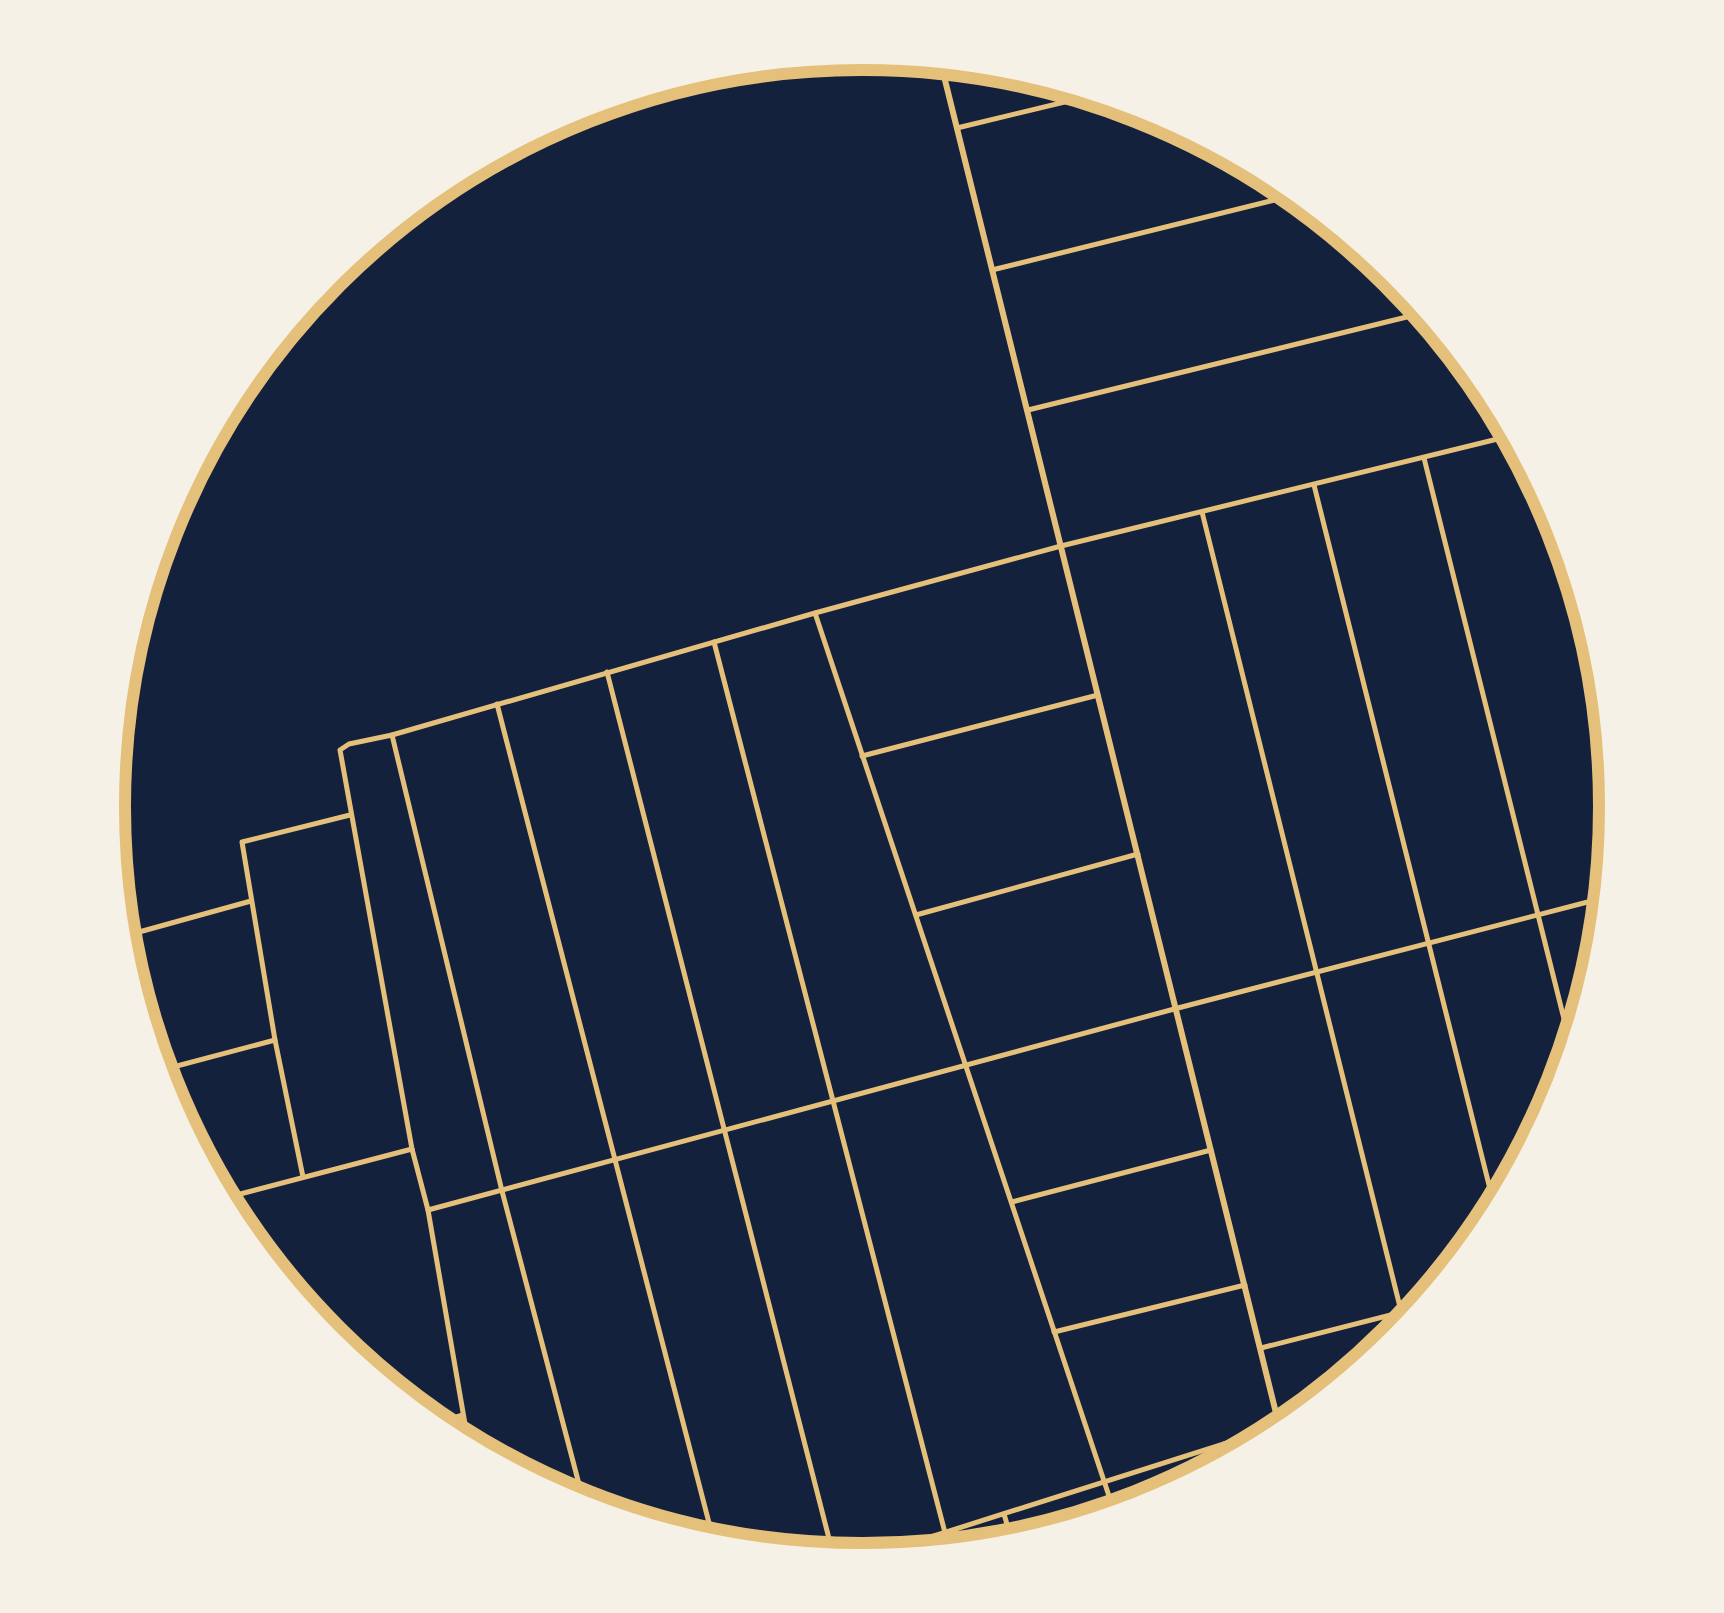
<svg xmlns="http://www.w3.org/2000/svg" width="1724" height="1613" font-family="Spectral,serif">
<rect width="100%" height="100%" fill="#14213d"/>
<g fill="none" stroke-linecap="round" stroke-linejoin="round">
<polyline stroke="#e5c07b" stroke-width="2.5" points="945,74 951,68 964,63"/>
<g stroke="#e5c07b" stroke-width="5">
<polyline points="957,128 1098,94"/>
<polyline points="992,270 1299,194"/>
<polyline points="1028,410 1427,312"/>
<polyline points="1424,458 1572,1051"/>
<polyline points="1314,485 1496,1213"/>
<polyline points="1202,512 1405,1327"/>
<polyline points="815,613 1115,1514"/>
<polyline points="714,642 950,1552"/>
<polyline points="607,672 834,1558"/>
<polyline points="497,704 715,1546"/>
<polyline points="392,735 502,1191 585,1507"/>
<polyline points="862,756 1098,695"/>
<polyline points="916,915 1138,854"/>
<polyline points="121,937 251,901"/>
<polyline points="158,1071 275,1040"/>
<polyline points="303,1177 275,1040 242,842 350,815"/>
<polyline points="221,1199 412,1149"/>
<polyline points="1012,1202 1211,1150"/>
<polyline points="428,1210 1178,1008 1607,897"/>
<polyline points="1054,1332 1245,1285"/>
<polyline points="1261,1348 1422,1307"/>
<polyline points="432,1424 463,1415"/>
<polyline points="1224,1444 1228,1462"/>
<polyline points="469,1447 428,1210 412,1149 340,750 349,744 392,735 815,613 1061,546 1514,435"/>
<polyline points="1004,1514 1013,1545"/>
<polyline points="858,1560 1280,1426"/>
</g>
<polyline stroke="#e5c07b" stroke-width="6" points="940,60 1281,1433"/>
</g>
<path d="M0 0H1724V1613H0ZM861 70H863A736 736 0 0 1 1599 806V807A736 736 0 0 1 863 1543H861A736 736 0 0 1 125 807V806A736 736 0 0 1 861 70Z" fill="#f6f1e7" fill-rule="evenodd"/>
<path fill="none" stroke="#e5c07b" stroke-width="12" d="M861 70H863A736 736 0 0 1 1599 806V807A736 736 0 0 1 863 1543H861A736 736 0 0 1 125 807V806A736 736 0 0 1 861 70Z"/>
</svg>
